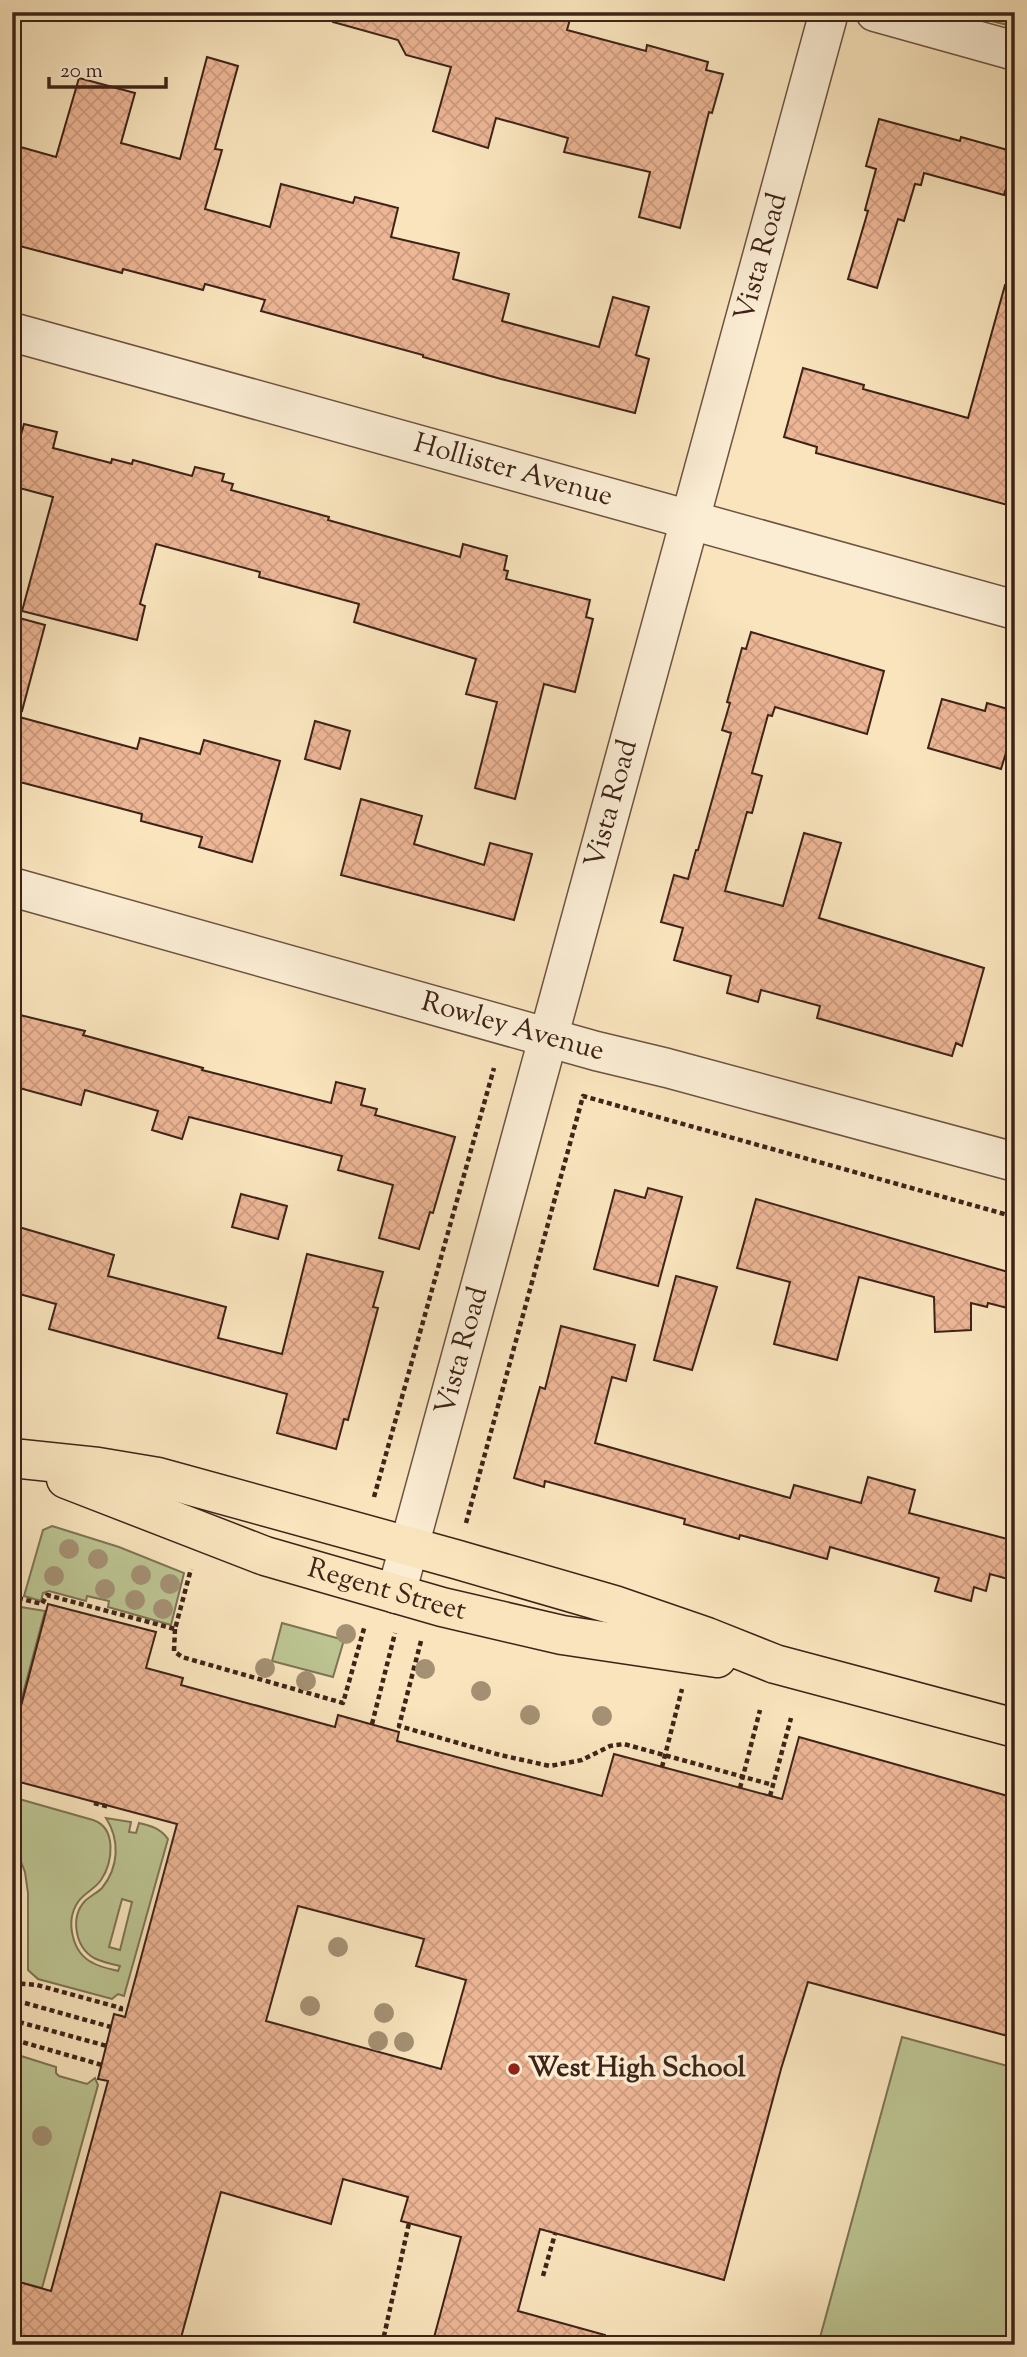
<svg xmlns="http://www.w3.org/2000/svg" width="1027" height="2357" font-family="'Sorts Mill Goudy',serif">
<defs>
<pattern id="building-cross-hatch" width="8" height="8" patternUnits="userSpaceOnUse" patternTransform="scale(1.75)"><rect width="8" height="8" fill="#edb695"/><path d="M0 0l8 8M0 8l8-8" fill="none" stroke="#cc9c80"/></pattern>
</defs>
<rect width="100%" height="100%" fill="#f9e4bd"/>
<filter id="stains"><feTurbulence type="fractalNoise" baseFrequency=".00286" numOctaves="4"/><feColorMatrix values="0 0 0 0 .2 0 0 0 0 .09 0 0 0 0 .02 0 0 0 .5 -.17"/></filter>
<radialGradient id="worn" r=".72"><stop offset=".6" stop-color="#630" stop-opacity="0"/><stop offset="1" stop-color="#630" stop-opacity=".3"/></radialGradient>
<g fill="#bcc492" stroke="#7d7455" stroke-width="2" fill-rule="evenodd">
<polygon points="956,12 1015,12 1015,27"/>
<polygon points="52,1526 119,1547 184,1573 171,1625 108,1607 109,1601 87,1596 86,1601 49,1591 43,1593 41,1601 24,1596 43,1530"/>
<polygon points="21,1607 45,1611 12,1735 12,1640"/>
<polygon points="282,1623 344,1640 333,1677 272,1661"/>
<path d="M12,1797L93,1820C117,1828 113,1862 101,1880C95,1889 84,1893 78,1902C65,1921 72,1953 93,1963C100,1967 110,1969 118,1971L120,1966C111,1964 102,1962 94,1958C75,1947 70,1917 85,1901C90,1896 97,1893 102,1888C119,1867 120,1840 106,1818L131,1822L129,1832L136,1833L139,1823C151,1826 160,1828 168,1839L124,1996L118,1994L112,1999L38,1979L28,1970V1893L25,1872L12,1839ZM122,1899L132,1902L120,1950L109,1947Z"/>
<polygon points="902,2037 1015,2068 1015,2345 818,2345"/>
<polygon points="21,2056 56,2067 56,2073 59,2076 87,2084 95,2078 98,2085 42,2288 12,2280 13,2081"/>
</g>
<g fill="url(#building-cross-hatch)" stroke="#3e2318" stroke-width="2" fill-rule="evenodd">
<polygon points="334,12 572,12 567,30 646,51 647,45 708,62 706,70 723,74 712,113 709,112 680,228 639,217 650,172 564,152 568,138 496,118 488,148 433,131 451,67 406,55 398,40 333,22"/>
<polygon points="207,57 238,66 215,149 222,150 205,209 270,227 281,184 353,203 355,197 398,208 391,237 459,253 453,279 509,294 502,321 599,347 613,297 649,307 636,355 649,359 635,413 501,379 423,357 423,355 261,311 265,300 205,284 203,290 123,269 122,273 12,244 12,162 17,146 56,157 79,78 135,93 121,143 180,159"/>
<polygon points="879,119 960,141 961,137 1015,152 1015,158 1004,195 924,173 921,185 915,184 904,221 898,219 877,288 848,279 868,211 865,210 876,169 866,166"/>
<polygon points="1005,285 1015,286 1015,507 816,453 817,447 784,437 803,368 864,385 863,389 968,418"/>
<polygon points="24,424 57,432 53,448 111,463 112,459 132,464 133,460 192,476 195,467 224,474 222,481 233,484 231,490 329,517 328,520 460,557 463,544 507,556 504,570 508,571 506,579 590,600 586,617 593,619 575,692 544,684 515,799 475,788 497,702 466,694 476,659 354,622 359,604 259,577 260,572 156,544 140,604 145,606 137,640 22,611 53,497 12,486 12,467"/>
<polygon points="12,616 45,625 22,711 12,709"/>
<polygon points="751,632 884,671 867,734 775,707 772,716 768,715 752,773 762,776 752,813 747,812 725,891 783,906 804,833 841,843 819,918 984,968 962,1046 956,1043 952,1056 817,1018 820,1006 761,990 758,1002 727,993 731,976 674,960 683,928 661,922 674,875 688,879 696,850 698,850 731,733 722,730 730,703 727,702 742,648 746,649"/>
<polygon points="942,699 985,711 987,703 1015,711 1015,724 1001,769 928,748"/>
<polygon points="12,715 137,749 140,738 200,754 204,740 280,761 252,862 199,847 202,837 141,821 142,814 12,780"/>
<polygon points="315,721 350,731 340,769 305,759"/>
<polygon points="361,799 422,816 414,844 484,865 490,843 532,854 514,920 341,875"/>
<polygon points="12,1013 85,1031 83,1035 203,1068 202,1070 331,1103 336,1082 365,1089 361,1105 377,1109 375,1115 455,1137 433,1213 430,1212 419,1249 379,1238 393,1185 338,1170 342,1156 189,1117 182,1139 152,1130 158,1111 85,1090 81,1105 12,1086"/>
<polygon points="648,1188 682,1197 658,1286 594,1269 615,1190 645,1198"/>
<polygon points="241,1194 287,1206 278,1239 232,1227"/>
<polygon points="756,1199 1015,1274 1015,1310 988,1303 987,1307 971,1303 971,1330 935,1332 934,1297 859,1277 837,1360 774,1344 790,1282 737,1268"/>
<polygon points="12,1225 114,1255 108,1276 226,1307 218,1338 282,1354 307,1254 383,1272 373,1307 378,1308 348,1420 344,1419 336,1449 277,1433 287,1394 49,1329 56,1304 12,1292"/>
<polygon points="676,1276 717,1287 692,1370 654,1360"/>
<polygon points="561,1326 635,1345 626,1381 612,1377 595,1443 790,1498 794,1485 861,1503 868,1477 915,1490 909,1513 1015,1541 1015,1581 990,1574 986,1591 974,1587 971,1601 935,1591 939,1578 830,1547 827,1559 740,1535 739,1539 684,1524 685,1519 545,1481 544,1487 514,1478 540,1387 545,1389"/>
<path d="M48,1604L156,1632L146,1668L183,1678L181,1685L335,1727L338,1715L399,1732L397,1741L602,1796L614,1754L782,1799L799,1737L1015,1798V2038L808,1982L781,2069L724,2280L540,2229L518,2311L605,2335L604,2345H432L461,2237L401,2221L408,2197L343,2179L331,2224L221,2192L179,2345H12V2280L51,2291L108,2081L98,2079L114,2014L125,2017L177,1824L12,1780V1740ZM298,1906L424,1939L416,1966L466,1980L441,2069L266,2021Z"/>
</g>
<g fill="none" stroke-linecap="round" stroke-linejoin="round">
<defs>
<g id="minor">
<polyline points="875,12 1015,51"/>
<path id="s1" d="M12,332L1015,610"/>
<path id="s2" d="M12,887L596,1051L667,1068L1015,1162"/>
<path id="s3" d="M396,1594L829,12"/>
</g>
<g id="major">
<polyline points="12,1458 98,1467 158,1477 455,1559 614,1605 707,1637 775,1664 1015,1728"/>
<path id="s4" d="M66,1479L265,1556L442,1607L562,1635L717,1658"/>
</g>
</defs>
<use href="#minor" stroke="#6d5341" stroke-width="41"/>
<use href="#major" stroke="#3e2318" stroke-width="41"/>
<g stroke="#3e2318" stroke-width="4.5" stroke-dasharray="5 3.5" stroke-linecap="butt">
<polyline points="374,1497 494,1068"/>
<polyline points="466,1523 583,1096 1015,1217"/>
<polyline points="18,1598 42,1604 47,1595 175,1629 191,1569"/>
<polyline points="175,1629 174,1651 182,1657 343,1703 365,1625"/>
<polyline points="421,1641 399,1726 500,1755 550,1766 582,1760 610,1746 624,1744 773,1785"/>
<polyline points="372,1724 395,1633"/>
<polyline points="770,1796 791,1718"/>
<polyline points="94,1803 110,1807"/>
<polyline points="12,1983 37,1985 121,2008 120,2016"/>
<polyline points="25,2003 111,2027"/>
<polyline points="19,2022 107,2046"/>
<polyline points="15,2040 102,2065"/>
<polyline points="543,2276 555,2234"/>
<polyline points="382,2345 409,2223"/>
</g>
<use href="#minor" stroke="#fbedd4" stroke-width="38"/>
<use href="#major" stroke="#f9e4bd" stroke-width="38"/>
<g stroke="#3e2318" stroke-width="4.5" stroke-dasharray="5 3.5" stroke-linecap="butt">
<polyline points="662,1767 682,1689"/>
<polyline points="740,1788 760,1710"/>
</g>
</g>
<g fill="#a49073">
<circle cx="69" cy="1549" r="10"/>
<circle cx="98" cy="1559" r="10"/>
<circle cx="141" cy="1575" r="10"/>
<circle cx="54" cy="1576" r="10"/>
<circle cx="170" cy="1584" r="10"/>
<circle cx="105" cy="1589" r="10"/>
<circle cx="135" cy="1600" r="10"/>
<circle cx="163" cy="1609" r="10"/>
<circle cx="346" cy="1634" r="10"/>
<circle cx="265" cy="1668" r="10"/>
<circle cx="425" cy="1669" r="10"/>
<circle cx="306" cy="1681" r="10"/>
<circle cx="481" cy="1691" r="10"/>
<circle cx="530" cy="1715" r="10"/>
<circle cx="602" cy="1716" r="10"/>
<circle cx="338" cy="1947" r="10"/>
<circle cx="310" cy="2006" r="10"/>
<circle cx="384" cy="2013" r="10"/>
<circle cx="378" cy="2041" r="10"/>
<circle cx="404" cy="2042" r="10"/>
<circle cx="42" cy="2136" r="10"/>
</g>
<circle fill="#8f2418" stroke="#fbedd4" stroke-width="2.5" cx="514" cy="2069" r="7"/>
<g text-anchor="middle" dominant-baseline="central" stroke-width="7" stroke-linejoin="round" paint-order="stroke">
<g font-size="28" fill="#3e2318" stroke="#fbedd4">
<text stroke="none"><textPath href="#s3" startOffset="1386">Vista Road</textPath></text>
<text stroke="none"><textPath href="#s1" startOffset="520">Hollister Avenue</textPath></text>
<text stroke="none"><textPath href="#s3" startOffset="819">Vista Road</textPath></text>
<text stroke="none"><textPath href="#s2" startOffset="520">Rowley Avenue</textPath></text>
<text stroke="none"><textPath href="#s3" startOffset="252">Vista Road</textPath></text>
<text stroke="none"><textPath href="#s4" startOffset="340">Regent Street</textPath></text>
</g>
<g font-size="28" font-weight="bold" fill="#3e2318" stroke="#fbedd4" text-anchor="start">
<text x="528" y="2069">West High School</text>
</g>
</g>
<rect width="1027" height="2357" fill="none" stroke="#f9e4bd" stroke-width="42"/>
<rect x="14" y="14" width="999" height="2329" fill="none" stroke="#3e2318" stroke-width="3.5"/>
<rect x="21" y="21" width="985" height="2315" fill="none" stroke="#3e2318" stroke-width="2"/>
<path d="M49 77v10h117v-10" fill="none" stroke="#3e2318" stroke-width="3.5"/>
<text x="60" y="77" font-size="21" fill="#3e2318" stroke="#fbedd4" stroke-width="5" paint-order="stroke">20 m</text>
<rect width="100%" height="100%" filter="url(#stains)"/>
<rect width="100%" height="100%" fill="url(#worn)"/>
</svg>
